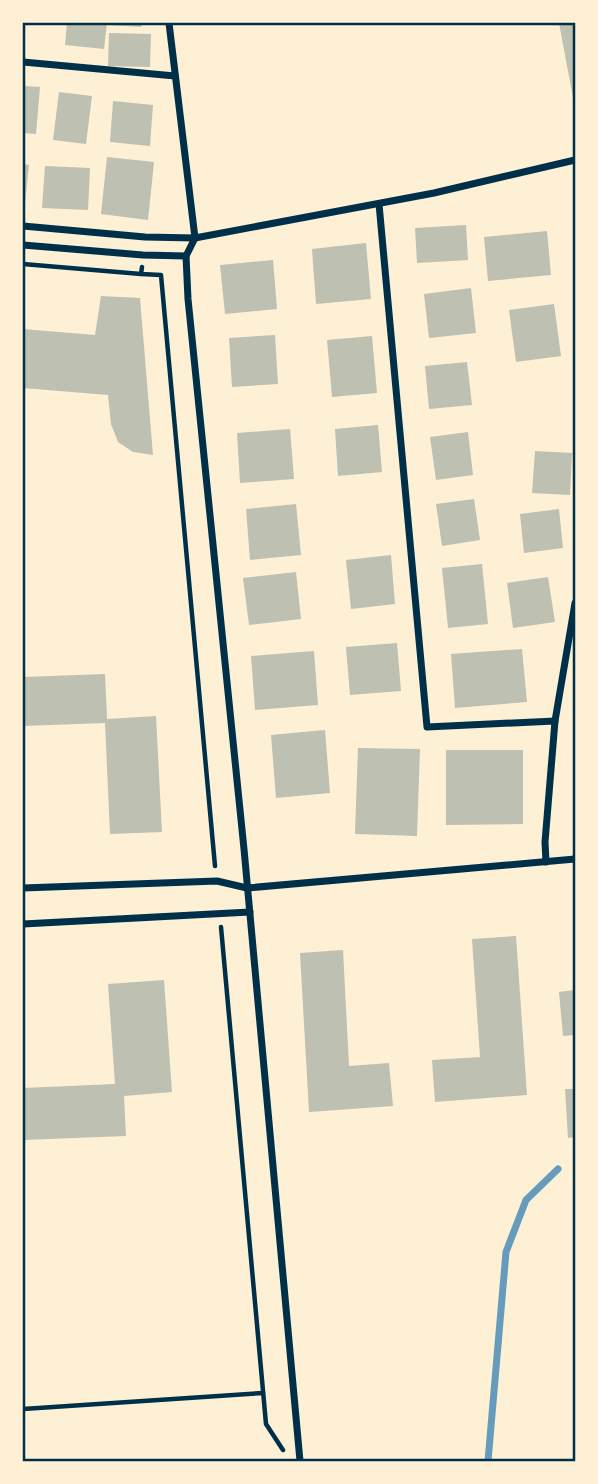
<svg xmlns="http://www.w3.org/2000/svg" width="598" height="1484" font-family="Helvetica,sans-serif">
<rect width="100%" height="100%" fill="#fdf0d5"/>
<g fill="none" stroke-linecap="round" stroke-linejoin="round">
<polyline stroke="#669bbc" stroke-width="7" points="488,1461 506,1252 526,1200 558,1169"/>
</g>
<g fill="#bec0b2">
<polygon points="67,23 107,23 104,49 65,45"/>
<polygon points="110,23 142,23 141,27 109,25"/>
<polygon points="559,23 575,23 575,103 574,103"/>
<polygon points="109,33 151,34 150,67 108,66"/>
<polygon points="23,86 40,87 36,134 23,133"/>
<polygon points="59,92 92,96 86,144 53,140"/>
<polygon points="113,101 153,105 150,146 110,142"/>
<polygon points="107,157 154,162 148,220 101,214"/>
<polygon points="23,164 29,165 25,203 23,203"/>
<polygon points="45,166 90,168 88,210 42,208"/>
<polygon points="466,225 468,260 417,263 415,228"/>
<polygon points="547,231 551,275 488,281 484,237"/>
<polygon points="366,243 371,299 316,304 312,249"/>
<polygon points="273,260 277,309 225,314 220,265"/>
<polygon points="471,288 476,333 429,338 424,294"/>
<polygon points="101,296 140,298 153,455 133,452 118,442 111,424 108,395 23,388 23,329 95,335"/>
<polygon points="554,304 561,356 516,362 509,310"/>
<polygon points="275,335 278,384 232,387 229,338"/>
<polygon points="372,336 377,393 332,397 327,340"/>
<polygon points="467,362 472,405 429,409 425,366"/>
<polygon points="378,425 382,472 338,476 335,429"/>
<polygon points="290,429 294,479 240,483 237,433"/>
<polygon points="468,432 473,475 436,480 430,437"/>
<polygon points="535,451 572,453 570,495 532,493"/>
<polygon points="474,499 480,540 442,546 436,504"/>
<polygon points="296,504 301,555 250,560 246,509"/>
<polygon points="559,509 563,548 524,553 520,514"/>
<polygon points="391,555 395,604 351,609 346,560"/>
<polygon points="482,564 488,624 448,628 442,568"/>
<polygon points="296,572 301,619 249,625 243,578"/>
<polygon points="548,577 555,622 513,628 507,583"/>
<polygon points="397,643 401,691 350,695 346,647"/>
<polygon points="522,649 527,702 455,708 451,654"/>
<polygon points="314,651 318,705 255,710 251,656"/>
<polygon points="105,674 107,719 156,716 162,832 110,834 105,723 23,726 23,677"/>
<polygon points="325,730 330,793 276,798 271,735"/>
<polygon points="358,748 420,749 417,836 355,834"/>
<polygon points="446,750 523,750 523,824 446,825"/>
<polygon points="516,936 527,1095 435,1102 432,1060 480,1057 472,939"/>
<polygon points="343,950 349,1066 389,1063 393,1106 309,1112 300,953"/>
<polygon points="164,980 172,1092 124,1096 126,1136 23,1140 23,1088 115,1084 108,984"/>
<polygon points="575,990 575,1035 563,1036 559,992"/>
<polygon points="565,1089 575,1089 575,1137 568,1138"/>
</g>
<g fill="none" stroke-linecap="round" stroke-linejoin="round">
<g stroke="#003049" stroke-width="4.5">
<polyline points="23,264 141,274"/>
<polyline points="142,267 141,274 161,275 215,866"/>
<polyline points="221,927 266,1424 283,1450"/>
<polyline points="23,1409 263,1393"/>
</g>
<g stroke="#003049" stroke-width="7">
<polyline points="169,23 195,238 186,256 188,299 244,849 300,1461"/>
<polyline points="23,62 175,76"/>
<polyline points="379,204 427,727 555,721"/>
<polyline points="23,226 145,237 195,238 434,193 575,160"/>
<polyline points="23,245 143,255 186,256"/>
<polyline points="546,862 545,842 555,721 575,603"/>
<polyline points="23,888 217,881 247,888 575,859"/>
<polyline points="23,924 250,912"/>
</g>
</g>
<rect width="598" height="1484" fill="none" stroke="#fdf0d5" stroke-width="49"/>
<rect x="24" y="24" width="550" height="1436" fill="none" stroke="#003049" stroke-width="2.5"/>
</svg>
